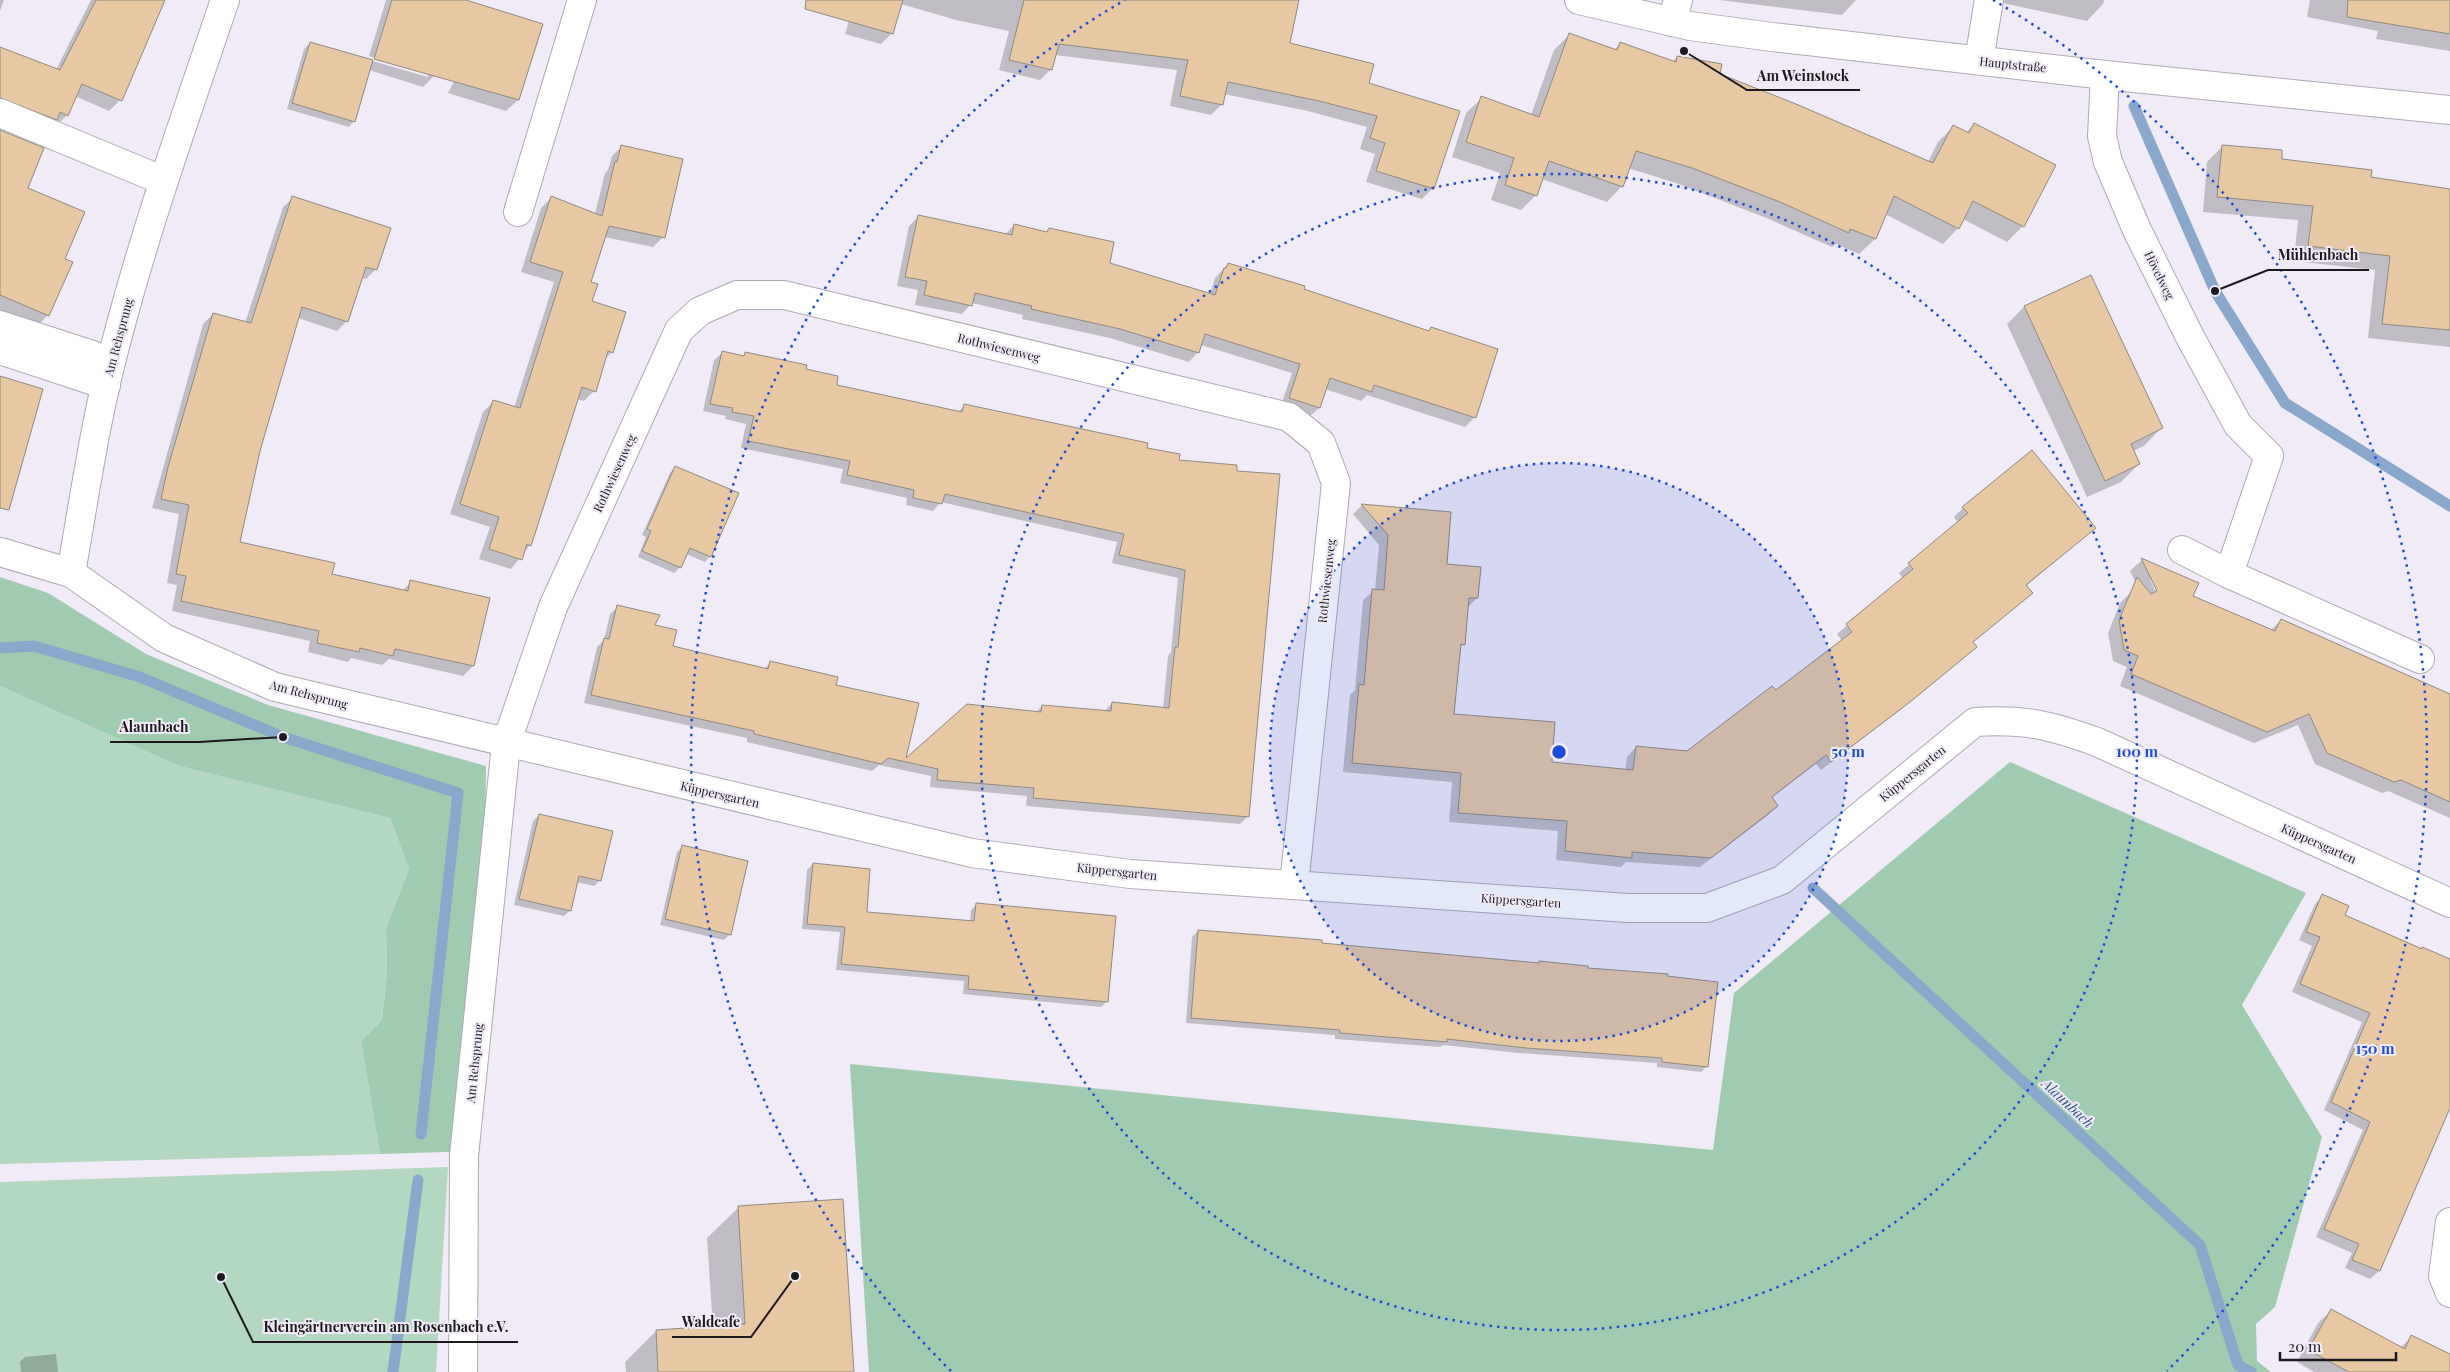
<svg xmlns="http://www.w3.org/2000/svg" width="2450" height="1372" font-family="'Playfair Display',serif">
<rect width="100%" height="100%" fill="#f0ebf6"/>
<g fill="#b3d7c0">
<polygon points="0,686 179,766 390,818 409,869 386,928 387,973 382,1020 361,1041 380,1154 0,1164"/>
<polygon points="448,1167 436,1372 0,1372 0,1182"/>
</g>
<g fill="#9fccb0">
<polygon points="0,577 48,593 146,654 268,705 486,766 480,1151 380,1154 361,1041 382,1020 387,973 386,928 409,869 390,818 179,766 0,686"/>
<polygon points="2010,762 2306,893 2242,1005 2322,1137 2275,1307 2256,1324 2257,1361 2271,1372 869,1372 850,1064 1713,1150 1734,993"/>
</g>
<g fill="#0003" fill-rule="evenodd">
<polygon points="0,0 4,0 0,11"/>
<polygon points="91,0 163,0 120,100 109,111 75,96 67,115 56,126 0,112 0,48 56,70"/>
<polygon points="386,0 458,0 433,77 423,87 369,70 354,121 349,127 287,109 304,49 310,43 428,77 428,74 369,56"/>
<polygon points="855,0 1298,0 1288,44 1367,84 1433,188 1422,199 1366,182 1375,154 1360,149 1367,127 1308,111 1224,94 1222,104 1211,115 1170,106 1177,70 1055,55 1051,69 1040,80 999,70 1009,31 956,20 901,4 892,33 881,44 845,34"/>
<polygon points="1719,0 1856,0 1842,15"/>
<polygon points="1989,0 2104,0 2103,4 2087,21"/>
<polygon points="2310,0 2450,0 2450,51 2376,39 2378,31 2307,17"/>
<polygon points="485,23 518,100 506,111 448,93"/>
<polygon points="1569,35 1614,50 1620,44 1672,62 1677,57 1928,162 1938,142 1954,126 1966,133 1974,124 2054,166 2023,226 2007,242 1963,219 1958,228 1943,244 1885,214 1875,239 1859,254 1836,244 1832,247 1764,217 1676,183 1628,168 1622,186 1607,202 1542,179 1536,195 1521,210 1491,200 1500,173 1452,157 1466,113 1482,98 1531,115 1554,50"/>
<polygon points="0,131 26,188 63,259 48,315 37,326 0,310"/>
<polygon points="622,146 663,237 653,247 604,237 590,283 591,302 612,352 604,360 594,391 584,401 577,399 530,545 511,569 479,559 490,527 450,514 483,412 493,402 514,408 554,282 521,272 541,208 551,198 595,214 605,173 608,170 612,156"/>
<polygon points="2222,147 2370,178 2450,191 2450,347 2368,338 2375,270 2294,261 2298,220 2203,212 2207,162"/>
<polygon points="293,198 376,269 366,279 361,278 347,321 337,331 298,318 259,451 238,543 331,575 402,591 411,582 488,599 473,666 463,676 389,659 382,665 351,658 348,662 308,652 310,641 172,611 177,585 167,583 179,514 152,508 203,324 213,314 245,323 283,207"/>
<polygon points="919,216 1005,235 1014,225 1046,232 1049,229 1108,264 1210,295 1215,278 1228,264 1428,332 1431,328 1475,417 1465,427 1367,395 1361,401 1325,389 1319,408 1309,417 1280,408 1292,373 1201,345 1198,352 1189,362 1110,338 1022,319 1023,315 972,303 962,314 915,305 918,290 897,286 909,226"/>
<polygon points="2024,307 2161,428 2144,446 2133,451 2139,464 2121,482 2087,497 2007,324"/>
<polygon points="722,353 742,357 745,354 804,370 835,386 957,413 965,405 1145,449 1177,462 1248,816 1240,824 1026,806 1027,796 930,787 931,776 879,765 872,771 747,742 747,738 584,703 597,647 604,640 610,614 618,607 654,626 672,647 764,669 771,662 835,686 917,704 904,762 967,705 1036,712 1042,706 1104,712 1112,703 1163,708 1168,656 1171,652 1178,578 1112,563 1117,542 941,502 933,511 906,505 907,498 840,483 843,469 741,448 746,424 725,419 726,416 703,411 714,360"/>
<polygon points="675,467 710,556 705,562 686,554 680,567 674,573 638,557 646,537 642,535 670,473"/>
<polygon points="1362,505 1450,513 1445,565 1477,598 1467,608 1464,644 1460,648 1453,716 1551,763 1625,771 1627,757 1636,747 1688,752 1776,692 1842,641 1837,634 1903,578 1899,573 1958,523 1954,517 1963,508 2095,527 2026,586 2032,593 1972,643 1975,647 1965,657 1899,711 1821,770 1816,764 1771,798 1777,806 1767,816 1700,867 1626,862 1621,867 1556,860 1558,831 1449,822 1452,782 1343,772 1350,695 1355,690 1363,600 1375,590 1379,545 1353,514"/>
<path d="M2142,560L2197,583L2192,596L2271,630L2281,620L2450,718V818L2388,791L2382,793L2315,764L2298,725L2254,743L2120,686L2127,667L2113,661L2108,633L2120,603L2132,591H2140L2130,571ZM2150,579H2153L2160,596L2158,597Z"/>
<polygon points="539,815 600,880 594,886 576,882 570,910 564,916 514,905 533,821"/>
<polygon points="682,847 730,934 724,940 660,925 677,852"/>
<polygon points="813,864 865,913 970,922 971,910 976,905 1107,1001 1101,1007 963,994 964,981 836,970 840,932 802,929 807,870"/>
<polygon points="2323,896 2344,916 2450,961 2450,1108 2379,1271 2370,1279 2345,1268 2352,1253 2316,1237 2363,1130 2324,1110 2362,1022 2292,992 2312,946 2299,940 2315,904"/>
<polygon points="1198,931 1537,964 1539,962 1587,969 1707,1066 1701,1072 1657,1067 1657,1063 1519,1053 1443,1045 1440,1047 1335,1039 1335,1035 1186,1023 1192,937"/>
<polygon points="739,1207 852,1372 626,1372 625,1362 656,1331 713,1327 707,1238"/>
<polygon points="2331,1311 2400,1348 2412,1336 2450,1355 2450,1372 2314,1372 2297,1362 2318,1323"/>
<polygon points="56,1354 58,1372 21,1372 20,1362 25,1357"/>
</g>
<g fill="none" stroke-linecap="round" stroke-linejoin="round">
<g stroke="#89a8cb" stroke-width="11">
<polyline points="2134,106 2215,291 2285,403 2450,506"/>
<polyline points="0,648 34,646 140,677 283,737 458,793 421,1134"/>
<polyline points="1813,888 2200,1245 2238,1365 2251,1372"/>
<polyline points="393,1372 418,1180"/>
</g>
</g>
<g fill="#e7c8a2" stroke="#908980">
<polygon points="96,0 165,0 122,101 82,84 68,116 60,112 57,120 0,98 0,47 60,70"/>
<polygon points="392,0 466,0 543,24 519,100 374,59"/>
<polygon points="806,0 903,0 893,34 805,9"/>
<polygon points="1024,0 1299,0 1290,43 1374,64 1369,83 1460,111 1434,189 1376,171 1385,143 1370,138 1377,116 1319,101 1228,82 1223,105 1180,96 1188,60 1059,44 1052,70 1009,60"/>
<polygon points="2348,0 2450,0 2450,34 2347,17"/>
<polygon points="1569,33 1617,50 1620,42 1676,62 1677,56 1722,64 1720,74 1796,104 1933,163 1953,125 1969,133 1974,123 2056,165 2024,227 1973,201 1959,229 1894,196 1876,239 1850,229 1849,233 1780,202 1692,168 1636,151 1623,187 1549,161 1537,196 1505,185 1514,158 1466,142 1481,96 1539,117"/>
<polygon points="310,42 373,60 355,122 292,103"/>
<polygon points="0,130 44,148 28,188 85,212 65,259 73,262 49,316 0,295"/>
<polygon points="621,145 683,159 665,238 609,226 591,282 598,284 592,301 626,312 613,353 608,351 596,392 582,387 531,546 527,544 522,560 489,549 499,517 460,504 493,400 520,408 563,272 530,262 551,196 602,216 615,161 617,162"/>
<polygon points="2222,145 2282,150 2282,159 2372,170 2371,177 2450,189 2450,330 2382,324 2390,256 2308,246 2313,206 2217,197"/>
<polygon points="292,196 391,228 377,270 366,267 348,322 302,307 260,451 240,542 335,563 332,574 408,591 410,580 490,598 474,666 395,649 393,656 360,648 359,652 317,643 319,631 181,601 186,576 176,574 189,505 161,499 168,467 213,313 251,323"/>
<polygon points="918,215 1012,235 1014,224 1047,232 1049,228 1114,242 1110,263 1215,295 1224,268 1226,268 1228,263 1305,286 1304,289 1429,331 1431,327 1498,349 1476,418 1374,385 1372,392 1330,378 1320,408 1289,398 1300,364 1205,334 1199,353 1120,329 1031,309 1032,306 975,293 972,306 924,295 927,281 905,277"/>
<polygon points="2091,275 2163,428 2131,444 2140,464 2105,481 2024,306"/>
<polygon points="722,351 744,356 745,352 807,365 806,369 838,376 837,385 962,412 964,404 1148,443 1147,448 1180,454 1179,460 1237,465 1237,471 1280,474 1249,817 1033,798 1034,788 937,780 938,769 888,758 881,764 754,734 754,731 591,695 604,638 609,639 617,605 660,615 655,625 677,630 673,646 768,669 770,661 838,677 836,685 919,703 906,758 967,704 1041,712 1042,705 1111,711 1112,702 1169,708 1175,647 1178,647 1185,570 1119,555 1124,534 945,494 942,504 913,498 914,490 847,475 850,461 748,441 754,416 732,412 733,408 710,404"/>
<polygon points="0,376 43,389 9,510 0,508"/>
<polygon points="2032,450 2096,528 2026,585 2033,593 1973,642 1977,647 1910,702 1831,762 1826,755 1772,797 1778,806 1711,858 1632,852 1632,858 1565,851 1567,821 1458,813 1461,773 1352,763 1359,684 1364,685 1372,589 1384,590 1388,535 1361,504 1451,512 1447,564 1481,567 1478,598 1469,598 1465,645 1461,644 1454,714 1555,722 1552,762 1633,770 1636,746 1687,751 1772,686 1776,690 1852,632 1846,624 1913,569 1908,563 1968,513 1962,507"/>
<polygon points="675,466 739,493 711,557 690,548 681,568 642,551 651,531 647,529"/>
<polygon points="2141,558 2199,583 2193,596 2275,631 2281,619 2450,694 2450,802 2401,780 2394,782 2327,753 2309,714 2267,732 2131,674 2138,656 2124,650 2119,620 2137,577 2151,594 2157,591"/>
<polygon points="539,814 613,831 601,881 579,876 571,911 519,899"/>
<polygon points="682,845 748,861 731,935 665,919"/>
<polygon points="813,863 870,869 867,912 974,921 976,903 1116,916 1108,1002 968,989 969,976 841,964 845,927 807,924"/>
<polygon points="2322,894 2349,906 2345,915 2422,949 2422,947 2450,959 2450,1108 2380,1271 2352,1260 2359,1244 2324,1229 2370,1122 2331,1102 2370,1013 2300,984 2320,937 2306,932"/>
<polygon points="1198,930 1322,940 1322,943 1539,963 1539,961 1588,966 1588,968 1668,974 1667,976 1718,982 1708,1067 1662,1062 1662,1058 1526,1048 1447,1039 1447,1042 1340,1033 1340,1030 1191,1018"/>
<polygon points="843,1199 854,1372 658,1372 656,1330 745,1324 738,1206"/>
<polygon points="2331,1309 2405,1349 2411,1335 2450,1354 2450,1372 2349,1372 2308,1350"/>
</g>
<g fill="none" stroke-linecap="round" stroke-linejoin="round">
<defs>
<g id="minor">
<polyline points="1672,22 1678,0"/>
<polyline points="1979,60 1989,0"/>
<polyline points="2105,75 2102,136 2108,162 2137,230 2189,335 2238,425 2269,456 2229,574"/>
<polyline points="0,113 164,181"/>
<polyline points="518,212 582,0"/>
<polyline points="0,325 111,361"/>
<polyline points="0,350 106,385"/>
<polyline points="2182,550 2229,574 2420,659"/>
<path d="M0,552L71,573L164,638L275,687L972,853L1130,874L1628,908H1707L1782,880L1975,722C2025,719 2050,725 2097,742L2450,903"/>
<path d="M71,573C85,494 96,415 117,339C147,224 187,112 225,0"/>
<polyline points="2450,1222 2443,1276 2450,1293"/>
<polyline points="463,1372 464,1156 506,744 553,607 679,330 700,311 737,295 784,295 1289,417 1321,443 1336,483 1294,885"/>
</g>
<polyline id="major" points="1579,0 1690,26 1772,37 2105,75 2450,110"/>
</defs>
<use href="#minor" stroke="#aea9b3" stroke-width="30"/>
<use href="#major" stroke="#aea9b3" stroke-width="30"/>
<use href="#minor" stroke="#fff" stroke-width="28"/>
<use href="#major" stroke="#fff" stroke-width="28"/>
</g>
<circle cx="1559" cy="752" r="289" fill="#1d4ed8" fill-opacity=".12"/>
<g fill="none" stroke="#1d4ed8" stroke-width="2.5" stroke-dasharray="2.5 5">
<circle cx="1559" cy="752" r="289"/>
<circle cx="1559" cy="752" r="578"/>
<path d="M951 1371A868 868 0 0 1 1125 0M1993 0A868 868 0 0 1 2167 1371"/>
</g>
<g text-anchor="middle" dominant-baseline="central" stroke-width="4" stroke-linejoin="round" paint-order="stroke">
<g font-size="12" fill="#1c1a1e" stroke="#f0ebf6">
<text transform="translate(2013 64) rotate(6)">Hauptstraße</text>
<text transform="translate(2160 275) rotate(64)">Hövelweg</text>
<text transform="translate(118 337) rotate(-75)">Am Rehsprung</text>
<text transform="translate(999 347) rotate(14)">Rothwiesenweg</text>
<text transform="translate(614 473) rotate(-65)">Rothwiesenweg</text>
<text transform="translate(1326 581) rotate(-84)">Rothwiesenweg</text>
<text transform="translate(309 694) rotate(15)">Am Rehsprung</text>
<text transform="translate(1912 773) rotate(-39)">Küppersgarten</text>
<text transform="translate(720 794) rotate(13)">Küppersgarten</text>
<text transform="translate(2319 843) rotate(24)">Küppersgarten</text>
<text transform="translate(1117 871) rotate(6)">Küppersgarten</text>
<text transform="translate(1521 900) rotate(4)">Küppersgarten</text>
<text transform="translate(474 1063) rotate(-84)">Am Rehsprung</text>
</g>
<g font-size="14" font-style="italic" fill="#2a5685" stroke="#f0ebf6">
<text transform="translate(2068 1103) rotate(43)">Alaunbach</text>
</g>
</g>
<circle cx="1559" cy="752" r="8" fill="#1d4ed8" stroke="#f0ebf6" stroke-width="2.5"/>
<g font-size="15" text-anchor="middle" font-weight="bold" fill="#1d4ed8" stroke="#f0ebf6" stroke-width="4" stroke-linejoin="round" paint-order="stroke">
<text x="1848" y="757">50 m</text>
<text x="2137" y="757">100 m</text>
<text x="2375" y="1054">150 m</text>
</g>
<path fill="none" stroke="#1c1a1e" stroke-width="2" d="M1684 51L1747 90H1860M2215 291L2268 270H2369M283 737L199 742H110M795 1276L751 1337H672M221 1277L253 1342H518"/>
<g fill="#1c1a1e" stroke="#f0ebf6" stroke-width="2">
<circle cx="1684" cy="51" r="5"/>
<circle cx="2215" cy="291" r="5"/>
<circle cx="283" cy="737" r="5"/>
<circle cx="795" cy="1276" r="5"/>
<circle cx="221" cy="1277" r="5"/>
</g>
<g font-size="14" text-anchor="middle" font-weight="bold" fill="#1c1a1e" stroke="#f0ebf6" stroke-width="4" stroke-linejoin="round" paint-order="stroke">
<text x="1803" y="81">Am Weinstock</text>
<text x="2318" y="260">Mühlenbach</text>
<text x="154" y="732">Alaunbach</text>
<text x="711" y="1327">Waldcafe</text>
<text x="386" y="1332">Kleingärtnerverein am Rosenbach e.V.</text>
</g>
<path d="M2280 1352v8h116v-8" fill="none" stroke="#1c1a1e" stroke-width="2.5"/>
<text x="2288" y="1352" font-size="15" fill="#1c1a1e" stroke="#f0ebf6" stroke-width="4" paint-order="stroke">20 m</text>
</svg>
